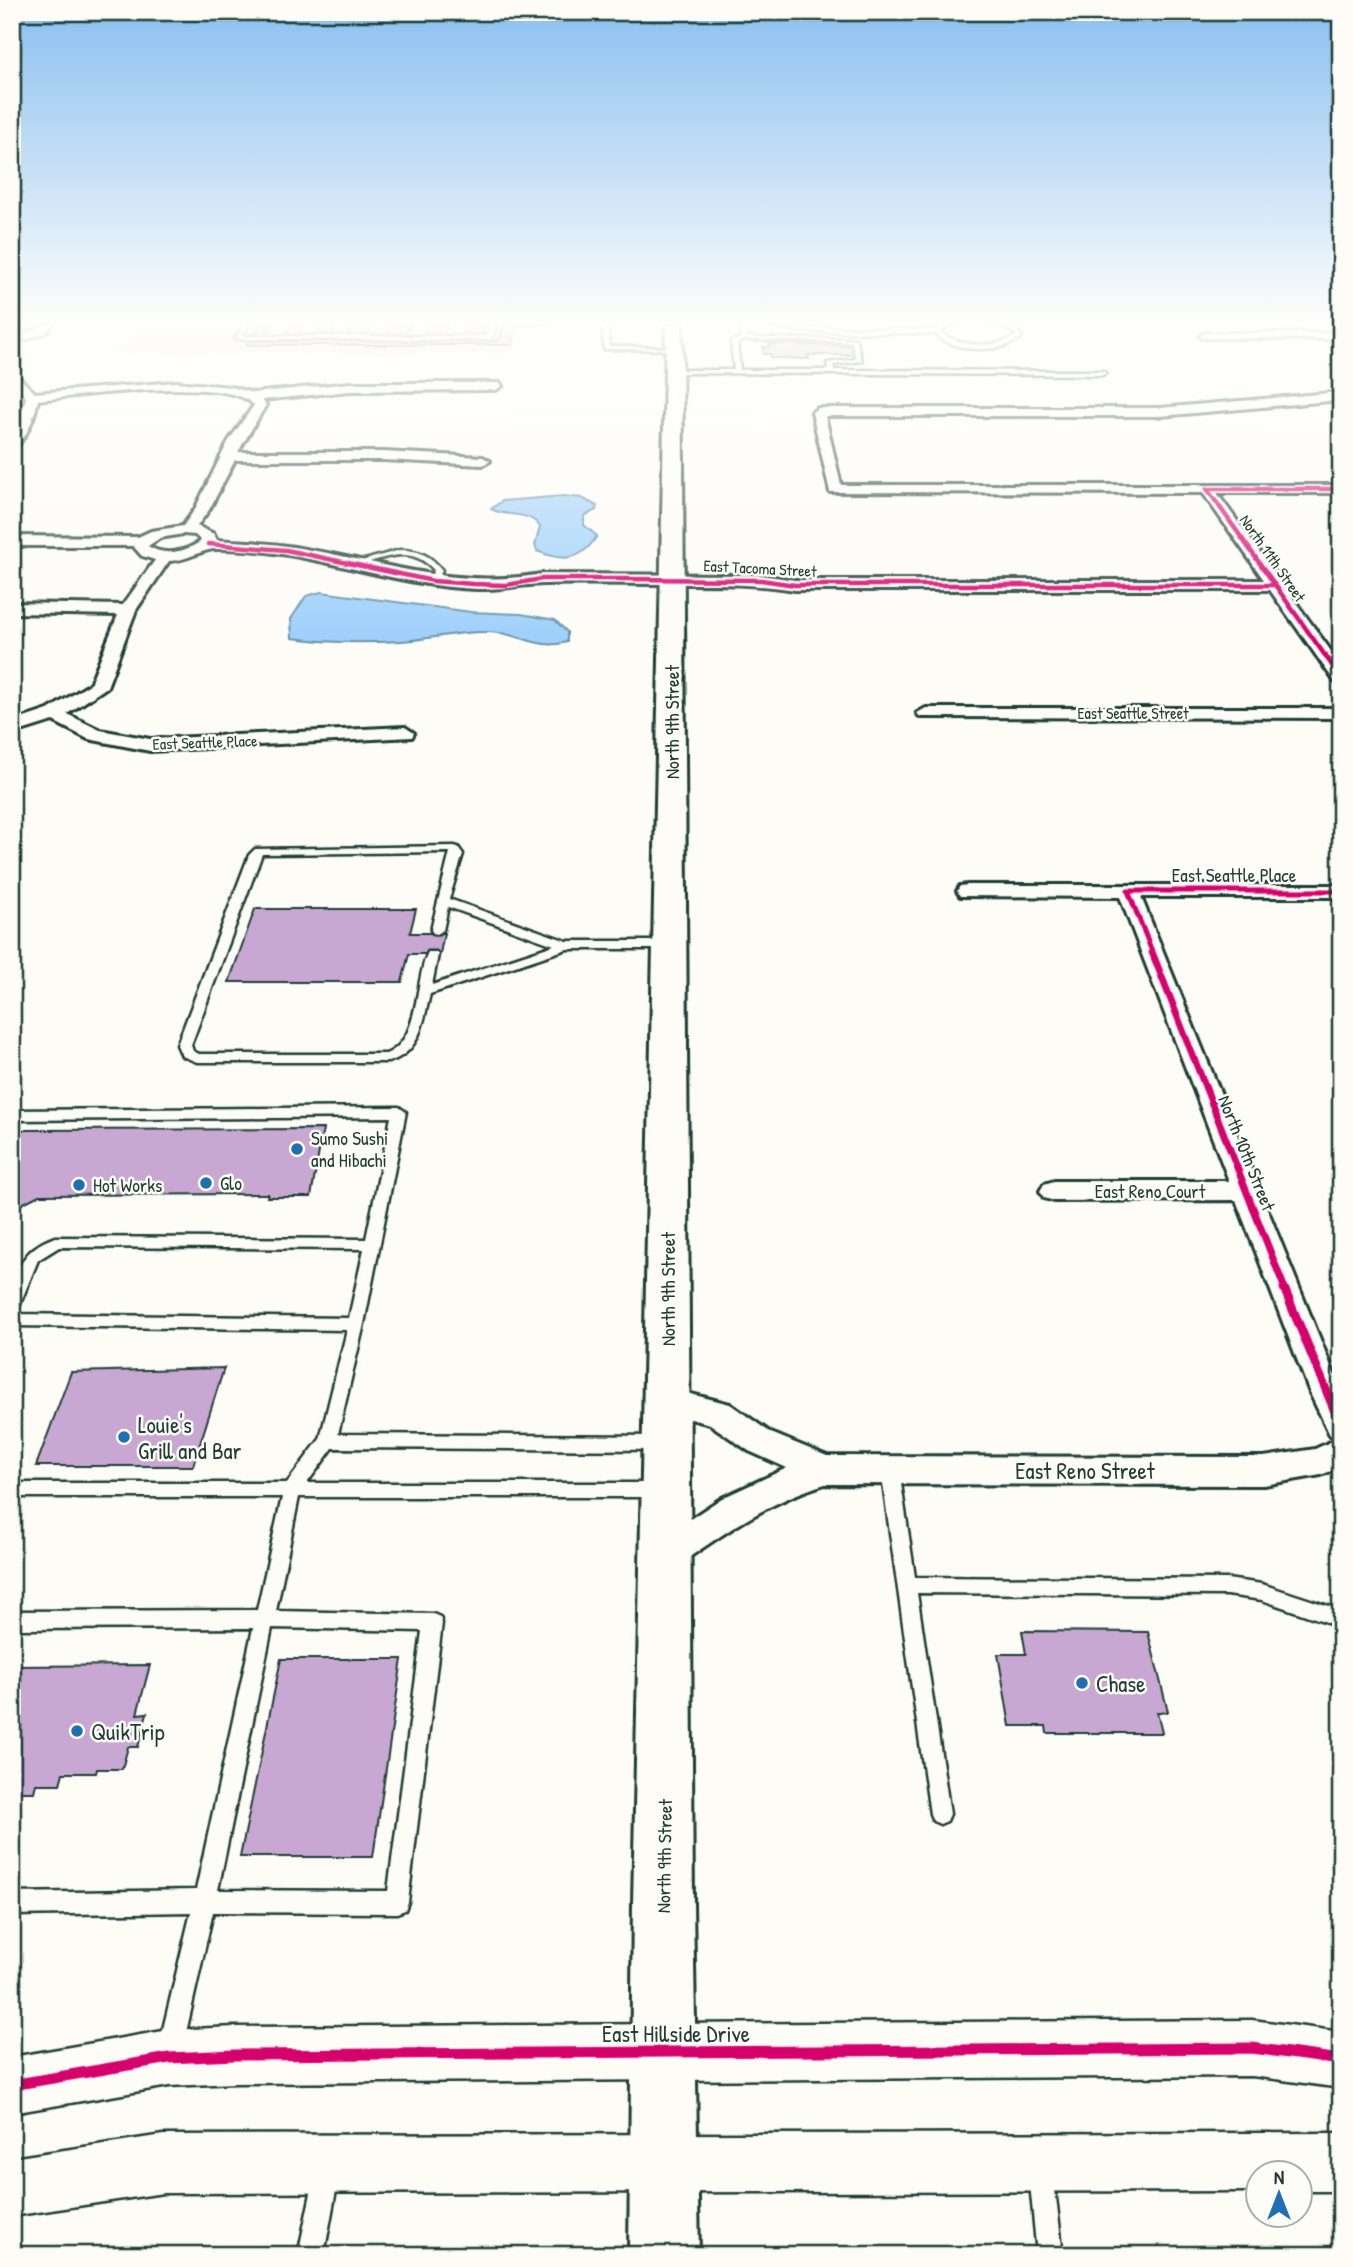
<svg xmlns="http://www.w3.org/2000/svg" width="1353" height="2267" font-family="'Patrick Hand',sans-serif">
<rect width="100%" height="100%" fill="#fdfcf7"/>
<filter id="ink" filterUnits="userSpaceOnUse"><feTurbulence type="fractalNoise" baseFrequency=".0143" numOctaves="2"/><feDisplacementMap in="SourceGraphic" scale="14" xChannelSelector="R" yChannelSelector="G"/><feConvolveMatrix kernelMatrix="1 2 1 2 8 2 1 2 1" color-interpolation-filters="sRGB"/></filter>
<g filter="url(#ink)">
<polygon fill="#ede3ec" points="141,324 617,324 518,325 509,354 114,353"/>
<g fill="#9ed0fb" stroke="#6b95ab" stroke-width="2">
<path d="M564,496L582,498L597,506L596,510L584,516V525L597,536C581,561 564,562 537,551L535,545L540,527C529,510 508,518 491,509L502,501Z"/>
<path d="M321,592L471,612L521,614L555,620L567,632V642C541,650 524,636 499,633C466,629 434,639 401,641C366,643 327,643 292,638L291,619L306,596Z"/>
</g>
<g fill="#c8a8d3" stroke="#1f3d34" stroke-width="2">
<polygon points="261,324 274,324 266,336 252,336"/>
<polygon points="292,324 305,324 298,335 285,335"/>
<polygon points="323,324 336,324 330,335 316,336"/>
<polygon points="353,324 373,324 368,335 347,336"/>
<polygon points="391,324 411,324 405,335 385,335"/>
<polygon points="428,324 448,324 443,335 423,335"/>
<polygon points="465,324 485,324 482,335 461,335"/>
<polygon points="504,324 562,324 518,325 512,345 246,345 249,341 499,341"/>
<polygon points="769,344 851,346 854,355 808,355 809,359 771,358 770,354 764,354 763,347 770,347"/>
<polygon points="255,909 416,909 410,933 444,933 440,954 409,954 402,982 229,982"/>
<polygon points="323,1129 311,1197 267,1197 268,1194 39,1195 12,1209 12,1134 20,1130"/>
<polygon points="224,1368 193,1466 36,1466 71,1372"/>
<polygon points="1022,1631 1148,1632 1168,1712 1157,1712 1162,1733 1047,1733 1046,1726 1010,1726 998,1654 1026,1654"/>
<polygon points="281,1659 402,1659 373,1857 240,1857"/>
<polygon points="150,1665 137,1714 147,1713 138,1747 128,1747 122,1769 97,1769 96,1773 63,1773 60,1784 36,1784 34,1792 12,1792 12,1666"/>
</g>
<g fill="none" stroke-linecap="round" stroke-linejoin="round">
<defs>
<g id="service">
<polygon points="244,324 250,324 241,336 487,336 490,324 496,324 492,338 489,340 235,339"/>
<polygon points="602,324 608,324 609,346 678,348 675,350 604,349"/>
<path d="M740,324H746L747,337L754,338L856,339L862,361L833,365L834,370L1103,371L1106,373L1103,375L672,373L674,370H734L731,342L741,337ZM745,340L852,342L856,359L827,363L828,370H740L737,343Z"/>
<path d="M764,324L801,327L937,330L940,326L955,324L944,328L941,333C962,347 994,349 1016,336L1012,331L992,324C1005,324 1014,326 1022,337C1000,354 956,353 935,334L801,331Z"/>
<path d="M400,550C419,550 430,555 442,570L436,583L429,581L434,570C410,543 384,559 355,566L351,564Z"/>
<path d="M454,846L458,847L463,854L449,899L567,941H670L676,945L670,949H567L430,994C423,1023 420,1053 388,1062H197L182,1056L177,1045L249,855L255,849ZM450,852L431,930L433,933L437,934L443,930L448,907L554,945L432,985L438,955L436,952H428C414,981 421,1040 386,1054H199L193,1051L191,1045L262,854Z"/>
<path d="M399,1107L406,1112L364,1324L338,1434L662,1436L668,1438L671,1443L668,1448L662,1450L333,1448L307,1483H658L664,1485L667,1490L664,1495L658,1497H299L276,1611L433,1614L440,1617L442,1623L408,1902L405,1910L397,1913L213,1912L183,2046L179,2054L171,2058L163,2054L159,2046L191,1912L12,1915V1893L196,1890L253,1628L12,1629V1611L257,1610L282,1497H12V1483H287L320,1439L347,1330L12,1326V1314L349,1318L364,1249L59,1247L38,1260L20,1304L18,1308L12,1310C12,1276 20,1248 56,1237L366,1239L391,1117L12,1120V1110ZM272,1628L422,1631L388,1891L218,1890Z"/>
<polygon points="890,1463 896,1465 899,1470 915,1577 1227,1579 1262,1584 1341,1610 1341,1627 1262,1600 1227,1595 917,1593 950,1814 947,1821 940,1824 933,1821 930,1814 881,1470 884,1465"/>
<polygon points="1041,2161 1050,2164 1053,2173 1063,2255 1037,2255 1029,2173 1032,2164"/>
<polygon points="327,2162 336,2165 339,2174 324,2255 298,2255 315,2174 318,2165"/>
</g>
<g id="minor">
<polygon points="42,324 53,324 45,333 12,344 12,337 37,329"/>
<polygon points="1206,333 1341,333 1341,339 1202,338 1200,336"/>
<path d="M12,371L35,393L176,382L231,387L253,393L350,383H500L502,386L496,390L350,391L262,400L266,405L238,452H383L483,457L490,461L483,465L383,460H235L209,510L197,526L214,534L217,540C240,542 264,542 287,546C377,559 448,590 542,574L761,575L795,580H1264L1203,493L830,492L812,412L818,408H1160L1341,392V400L1160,416H825L841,485H1341V493H1217L1341,665V683L1335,682L1270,590H795C753,583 711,584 668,584C627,584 586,583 545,584C522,584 501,590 477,589C388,586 304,547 215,549C203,549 186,561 169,561L136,610L107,687L67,714L100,730L150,739L405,727L414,733L412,737L150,751L88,739L53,721L12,734V722L48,710L90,684L118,615L12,613V603L123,605L155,560L142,556L133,546H12V536L138,537L151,531L183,526L195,509L228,442L254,405C228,375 78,396 38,400C35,415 26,442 12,449C12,430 22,416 26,397L12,382ZM183,534L195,535L201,541C186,552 164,557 148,546L160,538Z"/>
<polygon points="926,708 1341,708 1341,718 920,717 917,713"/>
<path d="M968,885H1341V897H1141L1341,1391V1467L1321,1475L1264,1485L825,1484C770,1501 725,1532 678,1565L666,1569L654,1565L649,1554L654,1543L722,1498L787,1468L749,1451L710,1424L656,1410L651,1401L656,1392L667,1388L730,1404L771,1433L827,1456L1264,1457L1315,1449L1339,1438L1330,1435L1310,1393L1236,1200L1054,1201L1044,1198L1040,1191L1044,1184L1054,1181H1229L1120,897L960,896L957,891L960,886Z"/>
</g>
<g id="tertiary">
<polygon points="1252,2020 1341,2032 1341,2088 1252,2076 235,2083 169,2086 12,2113 12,2057 169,2030 235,2027"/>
<polygon points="1341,2133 1341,2191 1300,2191 1300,2172 1258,2172 1258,2191 163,2193 12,2216 12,2158 163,2135"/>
</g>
<polygon id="secondary" points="666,324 682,324 693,1904 699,2255 629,2255 633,1904"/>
</defs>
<use href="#service" stroke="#1f3d34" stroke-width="5"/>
<use href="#minor" stroke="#1f3d34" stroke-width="6"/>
<use href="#tertiary" stroke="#1f3d34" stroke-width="5"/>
<use href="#secondary" stroke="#1f3d34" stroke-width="6"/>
<use href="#service" fill="#fdfcf7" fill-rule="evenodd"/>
<use href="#minor" fill="#fdfcf7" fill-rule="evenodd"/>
<use href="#tertiary" fill="#fdfcf7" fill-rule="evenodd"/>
<use href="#secondary" fill="#fdfcf7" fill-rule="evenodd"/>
<defs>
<g id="cycleway-far4">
<polyline points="1207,489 1341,678"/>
<polyline points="1207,489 1341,489"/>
<polyline points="208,544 286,550 433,581 473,584 506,585 542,579 622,579 761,580 795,585 1274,585"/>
</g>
<polyline id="cycleway-far3" points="1153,954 1128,891 1341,891"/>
<polyline id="cycleway-far2" points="1152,952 1285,1289"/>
<polyline id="cycleway-far1" points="1284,1288 1341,1426"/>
<polyline id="cycleway" points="12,2085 169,2058 235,2055 1252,2048 1341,2060"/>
</defs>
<use href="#cycleway-far4" stroke="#fdfcf7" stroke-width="7"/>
<use href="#cycleway-far3" stroke="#fdfcf7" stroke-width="9"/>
<use href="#cycleway-far2" stroke="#fdfcf7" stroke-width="11"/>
<use href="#cycleway-far1" stroke="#fdfcf7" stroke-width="13"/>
<use href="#cycleway" stroke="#fdfcf7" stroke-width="16"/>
<use href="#cycleway-far4" stroke="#d6006c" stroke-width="4.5"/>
<use href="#cycleway-far3" stroke="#d6006c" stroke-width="5"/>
<use href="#cycleway-far2" stroke="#d6006c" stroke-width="7"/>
<use href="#cycleway-far1" stroke="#d6006c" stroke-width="9"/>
<use href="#cycleway" stroke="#d6006c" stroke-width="11"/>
</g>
</g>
<linearGradient id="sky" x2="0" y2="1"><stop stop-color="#8abff0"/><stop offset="0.5" stop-color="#fefefb"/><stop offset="1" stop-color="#fefefb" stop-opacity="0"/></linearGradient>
<rect width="1353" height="642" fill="url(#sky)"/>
<g fill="#1f6fb2" stroke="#fdfcf7" stroke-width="2.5">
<circle cx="297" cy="1149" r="7"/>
<circle cx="206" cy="1183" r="7"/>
<circle cx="79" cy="1185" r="7"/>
<circle cx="124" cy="1437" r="7"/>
<circle cx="1082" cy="1683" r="7"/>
<circle cx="77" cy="1731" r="7"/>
</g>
<g text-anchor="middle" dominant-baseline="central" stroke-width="5" stroke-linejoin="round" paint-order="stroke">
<g font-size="16" fill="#1f3d34" stroke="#fdfcf7">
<text transform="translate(1273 558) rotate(55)">North 11th Street</text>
<text transform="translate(760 568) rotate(3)">East Tacoma Street</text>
<text x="1133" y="713">East Seattle Street</text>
<text transform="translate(205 742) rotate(-2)">East Seattle Place</text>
</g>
<g font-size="19" fill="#1f3d34" stroke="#fdfcf7">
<text transform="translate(672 722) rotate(-90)">North 9th Street</text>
<text x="1234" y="875">East Seattle Place</text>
<text transform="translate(1247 1153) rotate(68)">North 10th Street</text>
<text x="1150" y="1191">East Reno Court</text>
<text transform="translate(668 1289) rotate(-90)">North 9th Street</text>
<text transform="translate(664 1856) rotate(-89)">North 9th Street</text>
</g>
<g font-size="19" fill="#1f3d34" stroke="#fdfcf7" text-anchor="start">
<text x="311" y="1138">Sumo Sushi<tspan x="311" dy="22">and Hibachi</tspan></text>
<text x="220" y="1183">Glo</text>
<text x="93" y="1185">Hot Works</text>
</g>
<g font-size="23" fill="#1f3d34" stroke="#fdfcf7" text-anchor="start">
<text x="138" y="1424">Louie's<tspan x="138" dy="26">Grill and Bar</tspan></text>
<text x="1096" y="1683">Chase</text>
<text x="91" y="1731">QuikTrip</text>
</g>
<g font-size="23" fill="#1f3d34" stroke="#fdfcf7">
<text x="1085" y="1470">East Reno Street</text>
<text x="676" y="2033">East Hillside Drive</text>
</g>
</g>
<rect width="1353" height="2267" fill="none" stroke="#fdfcf7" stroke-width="42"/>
<rect x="21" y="21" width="1311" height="2225" fill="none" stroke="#1f3d34" stroke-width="2.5" filter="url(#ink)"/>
<g transform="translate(1279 2194)"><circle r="33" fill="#fdfcf7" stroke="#a4b0a9" stroke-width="2"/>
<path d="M0-5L12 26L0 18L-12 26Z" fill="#1f6fb2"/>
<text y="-10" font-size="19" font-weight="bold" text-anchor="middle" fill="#1f3d34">N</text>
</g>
</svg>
